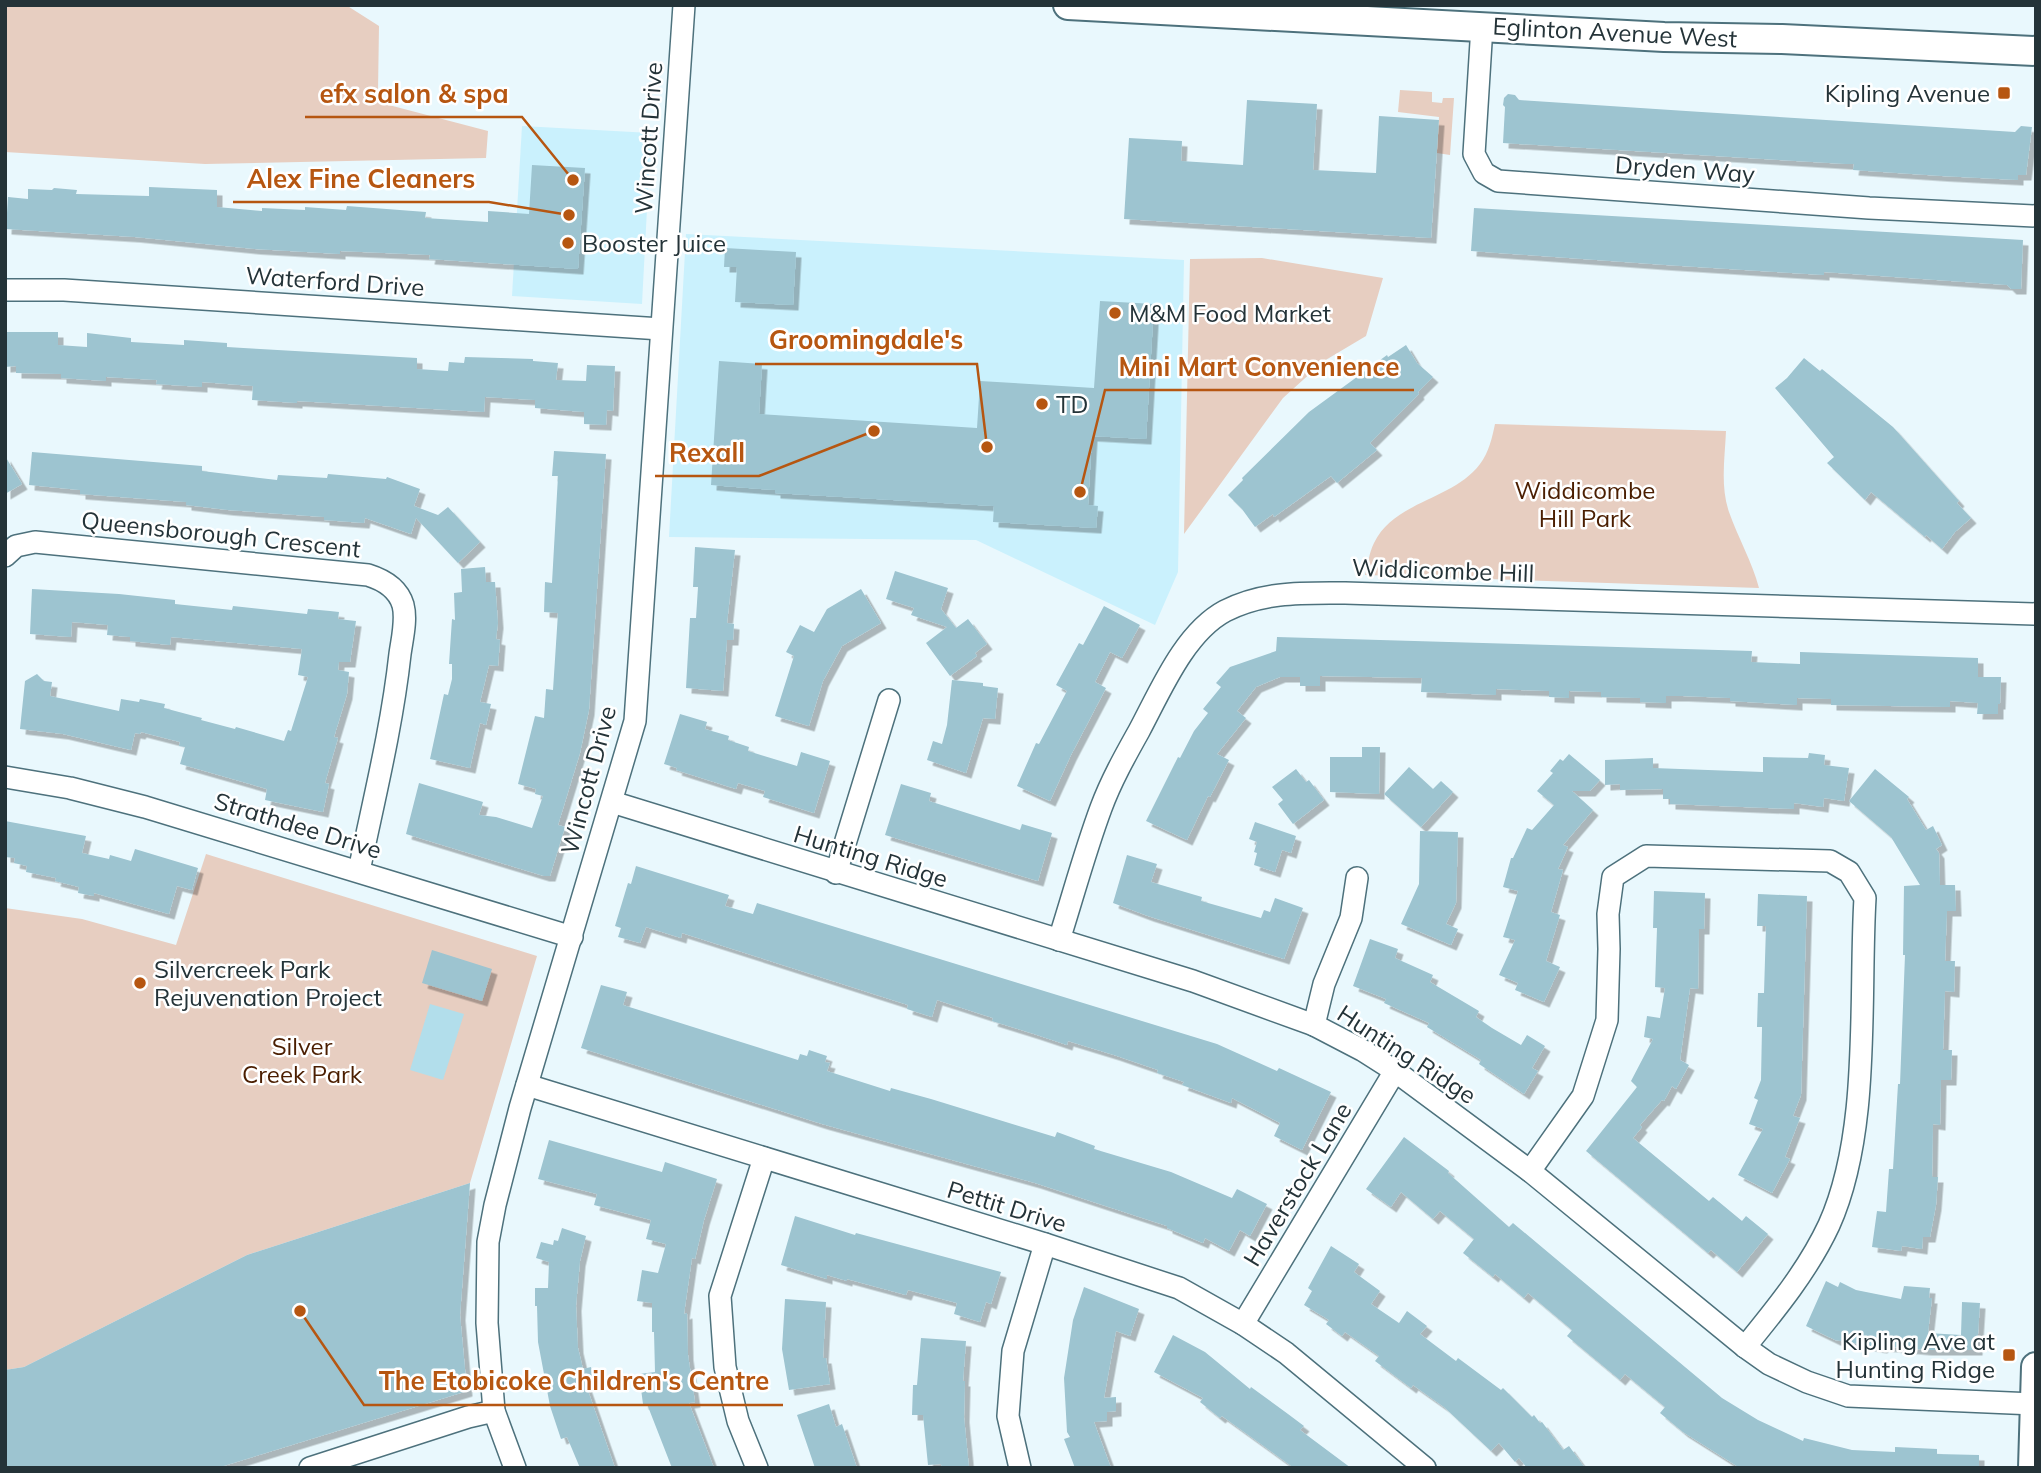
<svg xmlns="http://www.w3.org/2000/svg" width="2041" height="1473" font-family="Mulish,sans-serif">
<defs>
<filter id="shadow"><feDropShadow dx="5.5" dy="5.5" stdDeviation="0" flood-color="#0004"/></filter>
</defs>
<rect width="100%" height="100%" fill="#e9f8fd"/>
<g fill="#caf1fd">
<polygon points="522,126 651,133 642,304 512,296"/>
<polygon points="686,234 1184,260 1178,572 1155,625 976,540 669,537"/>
</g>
<g fill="#e7cec1">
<polygon points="5,5 346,5 379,26 378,91 385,104 488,131 486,158 205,164 5,152"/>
<polygon points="1400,90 1432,92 1432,102 1442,103 1443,98 1454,98 1450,155 1437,153 1439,117 1398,112"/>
<polygon points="1262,258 1383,278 1366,336 1324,361 1283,398 1184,534 1190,259"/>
<path d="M1495,424L1726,431C1725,457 1720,486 1729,512C1738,538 1752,561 1759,588L1365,575C1368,564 1369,553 1374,543C1394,501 1453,500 1480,464C1489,452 1492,438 1495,424Z"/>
<polygon points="206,854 537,956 470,1183 247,1255 24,1367 5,1370 5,908 82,919 176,945"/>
</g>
<polygon fill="#b2deeb" points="430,1004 464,1014 443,1080 410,1070"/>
<g fill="#9dc4d0" filter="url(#shadow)">
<polygon points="1508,94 1515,95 1519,100 1686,111 2015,132 2021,126 2032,127 2026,175 2018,175 2018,180 1942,176 1853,170 1854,164 1846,164 1503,143 1505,107 1503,105 1504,98"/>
<polygon points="1247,100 1317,104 1313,170 1376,173 1379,116 1439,120 1431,238 1124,219 1129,138 1182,141 1181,161 1243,165"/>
<polygon points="532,165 585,168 578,269 429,259 430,255 340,251 340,254 255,249 135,237 6,229 8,197 28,199 28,189 52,190 54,188 77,190 76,194 149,196 149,187 217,190 217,207 262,211 262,208 305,210 305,207 346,210 347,206 426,212 425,218 488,222 488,211 529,214"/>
<polygon points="1474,208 2023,240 2021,289 2011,289 2007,285 1824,272 1824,275 1666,265 1471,251"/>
<polygon points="725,248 796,252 793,305 735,302 737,267 724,267"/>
<polygon points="1100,301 1154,304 1146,439 1092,436 1088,505 1098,506 1096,528 993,522 994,506 775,493 775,490 711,485 719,361 762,364 759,414 977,428 980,381 1094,388"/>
<polygon points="5,332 58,332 58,345 87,347 87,333 131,338 131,342 184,345 184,340 227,343 227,347 417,358 417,369 448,371 449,362 464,363 465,357 533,359 533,361 558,363 556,380 586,381 587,365 615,366 613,411 607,410 606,425 584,424 584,412 535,408 535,400 485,397 484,412 297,401 297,403 252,400 253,386 202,382 202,387 156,384 157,380 106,377 106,381 61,378 61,374 16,373 16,366 5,367"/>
<polygon points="1406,345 1417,363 1433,377 1418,392 1419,394 1370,443 1377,450 1337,483 1331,476 1274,517 1273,514 1255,527 1242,509 1228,495 1243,480 1242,478 1309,412 1387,355 1388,357"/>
<polygon points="1804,358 1820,371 1822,369 1893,427 1959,501 1957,503 1971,518 1955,532 1942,549 1926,535 1925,537 1871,492 1865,500 1827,463 1834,457 1775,388 1787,378"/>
<polygon points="554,451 606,454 589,710 580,753 558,825 565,827 550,876 544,876 406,834 419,783 483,802 479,815 496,817 532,828 543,796 535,794 536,789 518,784 535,716 544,718 546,689 553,690 558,613 544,612 545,582 552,583 558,476 552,476"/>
<polygon points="32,452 202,466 202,471 277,480 278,475 327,478 328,474 386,479 387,477 420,489 414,506 438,515 448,507 480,542 458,563 416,518 411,534 365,518 364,523 324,520 324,517 228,510 186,505 186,502 80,494 80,490 29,485"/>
<polygon points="5,456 22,484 5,494"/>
<polygon points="695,547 735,550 727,623 734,624 733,640 727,640 723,691 686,688 690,618 696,618 698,587 693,587"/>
<polygon points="485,567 486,582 495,582 498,623 496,639 500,640 498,666 489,665 480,702 491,704 486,725 480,723 470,768 430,759 444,694 448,695 452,679 452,664 449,664 452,619 455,620 454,593 462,592 461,569"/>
<polygon points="895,571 948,588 941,609 956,628 968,619 987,644 975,653 977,656 950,676 926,643 947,627 911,615 914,608 886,599"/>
<polygon points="32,589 119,594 175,600 175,604 232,610 233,606 307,614 308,609 330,611 339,612 338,619 356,621 350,662 339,662 338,670 349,672 347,694 334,737 338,738 325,783 329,784 323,812 265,800 267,789 180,764 185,747 179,746 180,742 141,732 140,734 135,733 131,750 63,734 20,729 25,681 37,674 44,681 52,682 50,696 119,711 121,699 139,702 140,699 165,704 164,708 194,716 202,718 201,720 235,729 236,727 284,741 288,730 291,731 308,677 298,675 302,649 171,637 170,645 130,641 130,637 107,635 108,625 72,622 71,637 30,634"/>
<polygon points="861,589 881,623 842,646 823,681 809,726 775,716 794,656 786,652 800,625 814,632 827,609"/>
<polygon points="1104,606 1140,625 1122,658 1110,652 1095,682 1106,688 1071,755 1050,801 1017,786 1036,743 1039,744 1067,691 1056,685 1079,643 1083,645"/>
<polygon points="1277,637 1752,651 1751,662 1800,664 1800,652 1978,658 1978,677 2001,677 2000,704 1998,704 1998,714 1977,714 1978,703 1950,701 1950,707 1831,705 1831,699 1797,698 1797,705 1730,701 1730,698 1683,696 1666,696 1666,703 1640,702 1640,698 1601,697 1601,692 1569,691 1569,698 1549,697 1549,691 1496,689 1496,695 1421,692 1422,678 1320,676 1320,686 1300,686 1300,677 1280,677 1256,687 1237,711 1246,718 1217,754 1229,760 1210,797 1208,796 1187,840 1146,821 1178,757 1180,758 1194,731 1208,713 1203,709 1221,687 1216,683 1230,667 1276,651"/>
<polygon points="952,680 983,683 983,686 998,688 995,719 983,718 966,773 927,760 933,741 942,744 947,725"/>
<polygon points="680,714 707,722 705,729 729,736 728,740 749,747 748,751 797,766 801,752 830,761 814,813 763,797 765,791 738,783 736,789 676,770 677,768 664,764"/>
<polygon points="1362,747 1380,747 1379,794 1330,792 1330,757 1362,757"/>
<polygon points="1809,753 1825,755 1824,765 1849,768 1844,801 1824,798 1823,807 1794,803 1794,809 1670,804 1670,799 1663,799 1663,789 1620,790 1620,784 1605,785 1605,760 1653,758 1653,768 1763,772 1763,757 1808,758"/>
<polygon points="1569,754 1600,780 1590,791 1572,791 1593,810 1563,845 1568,847 1558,869 1563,870 1551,912 1560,915 1546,961 1560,967 1544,1002 1515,990 1518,983 1499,975 1515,940 1503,937 1518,891 1503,887 1511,858 1513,858 1527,828 1532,830 1554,805 1537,791 1553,773 1550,771 1560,759 1563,761"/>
<polygon points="1409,767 1433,789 1441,781 1453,792 1421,827 1384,794"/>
<polygon points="1296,769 1306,782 1309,780 1324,800 1293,824 1278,804 1283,800 1272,787"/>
<polygon points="1875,769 1909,797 1907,799 1926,830 1933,826 1942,845 1936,849 1939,853 1940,885 1955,885 1956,911 1947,911 1945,961 1955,961 1954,992 1945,991 1943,1050 1952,1050 1951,1080 1941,1080 1940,1125 1933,1124 1932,1177 1938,1177 1936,1205 1930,1237 1923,1237 1922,1249 1902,1246 1901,1251 1872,1247 1877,1211 1886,1212 1889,1169 1893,1169 1898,1084 1900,1084 1905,955 1903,955 1904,886 1920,885 1891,837 1849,801"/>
<polygon points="901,784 931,793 929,801 1020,830 1022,824 1052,833 1038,881 885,835"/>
<polygon points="5,821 86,836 82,853 109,859 110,855 131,861 135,849 198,868 192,890 177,886 169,914 94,893 94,896 78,893 79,887 55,881 56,878 26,872 27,866 14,863 15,858 5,857"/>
<polygon points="1255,822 1296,836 1291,853 1282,850 1275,872 1254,865 1257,853 1254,852 1257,842 1249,839"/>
<polygon points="1420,831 1458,832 1456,903 1446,924 1458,929 1451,945 1401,924 1419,884"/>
<polygon points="1127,855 1157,864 1151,882 1202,897 1201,901 1261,918 1264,910 1270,912 1275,898 1303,908 1284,959 1148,916 1113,903"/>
<polygon points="636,866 729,895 725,906 753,914 757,903 1217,1044 1277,1071 1279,1068 1331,1092 1302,1150 1274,1136 1280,1123 1232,1098 1231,1103 1182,1085 1184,1082 1157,1073 1158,1070 1114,1055 1068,1041 1067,1045 1034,1034 992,1021 993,1018 937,1000 932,1017 907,1009 908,1005 682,933 681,938 646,927 640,943 618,937 621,928 615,926 628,883 631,884"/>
<polygon points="1654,891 1705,893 1704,929 1699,929 1698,989 1690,988 1680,1060 1689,1065 1676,1089 1672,1086 1664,1101 1662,1100 1640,1125 1642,1127 1633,1138 1709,1201 1713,1197 1742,1221 1746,1216 1768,1234 1737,1272 1711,1250 1708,1253 1586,1151 1637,1087 1631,1081 1653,1039 1644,1037 1647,1016 1660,1018 1665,988 1655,987 1657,928 1653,928"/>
<polygon points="1758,894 1807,896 1801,1095 1793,1116 1800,1118 1785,1157 1790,1159 1772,1193 1738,1175 1763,1129 1749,1124 1758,1100 1754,1098 1761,1080 1762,1027 1757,1027 1758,993 1764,993 1766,926 1757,926"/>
<polygon points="1370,939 1398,949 1395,958 1433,975 1430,982 1479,1011 1476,1017 1492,1028 1521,1045 1527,1035 1545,1046 1532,1068 1538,1071 1524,1094 1479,1064 1481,1060 1427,1027 1429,1023 1384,1003 1386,999 1353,986"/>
<polygon points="432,950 492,969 482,1001 422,983"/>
<polygon points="601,985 627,992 623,1005 798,1060 800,1054 807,1056 809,1050 827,1056 825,1062 830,1063 827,1071 890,1091 891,1088 931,1099 1055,1137 1057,1132 1095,1146 1094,1149 1171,1172 1232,1198 1237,1189 1267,1204 1250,1236 1240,1230 1229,1251 1205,1238 1203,1243 1167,1228 1167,1226 1035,1183 822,1124 581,1048"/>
<polygon points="1404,1137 1449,1171 1448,1173 1509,1227 1513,1223 1722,1398 1758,1420 1803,1441 1804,1438 1852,1450 1895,1452 1895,1447 1937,1449 1937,1454 1979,1455 1979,1468 1740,1468 1683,1432 1660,1413 1665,1407 1625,1374 1620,1380 1567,1336 1572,1330 1528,1293 1524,1298 1495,1274 1493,1277 1463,1253 1474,1239 1440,1211 1433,1219 1401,1192 1391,1207 1366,1189"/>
<polygon points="549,1140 662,1172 665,1162 717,1179 704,1220 695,1259 692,1258 684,1314 687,1313 688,1355 695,1402 689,1403 714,1468 672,1468 647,1404 643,1404 639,1374 655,1372 654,1332 652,1332 652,1303 637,1301 642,1270 658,1273 666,1244 646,1239 651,1220 594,1205 597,1194 538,1179"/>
<polygon points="470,1183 460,1315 467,1391 217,1468 5,1468 5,1370 24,1367 247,1255"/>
<polygon points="795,1216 855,1235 856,1233 1001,1272 991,1304 986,1302 980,1322 954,1314 957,1303 908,1290 906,1295 847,1279 847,1281 827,1275 827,1279 781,1265"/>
<polygon points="562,1228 586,1236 580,1261 576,1306 578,1348 583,1369 591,1367 594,1383 586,1385 615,1468 580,1468 567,1437 561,1439 550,1406 538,1342 537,1306 535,1306 535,1288 548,1288 549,1262 536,1258 541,1242 553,1245 554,1240 558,1241"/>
<polygon points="1331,1246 1359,1264 1354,1272 1380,1291 1371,1304 1399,1323 1407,1311 1427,1326 1420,1334 1456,1361 1458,1358 1501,1390 1503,1388 1532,1417 1534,1415 1540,1423 1542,1422 1563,1450 1569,1446 1585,1468 1527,1468 1519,1458 1515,1462 1499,1443 1491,1451 1444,1407 1413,1385 1411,1388 1375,1361 1379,1356 1345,1332 1342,1336 1326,1324 1329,1320 1304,1305 1312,1291 1308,1288"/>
<polygon points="1826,1281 1838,1287 1840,1282 1856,1290 1901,1299 1904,1286 1930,1288 1929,1298 1932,1298 1928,1333 1961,1335 1962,1302 1980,1303 1977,1350 1926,1350 1883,1346 1882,1348 1835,1340 1806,1326"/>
<polygon points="1084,1287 1139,1309 1130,1336 1116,1331 1104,1398 1116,1397 1116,1411 1107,1412 1107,1421 1094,1422 1111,1468 1075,1468 1064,1439 1070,1437 1067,1432 1064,1378 1073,1320"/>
<polygon points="785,1299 826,1302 823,1358 826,1358 830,1384 789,1390 782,1349"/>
<polygon points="1173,1335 1205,1352 1250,1389 1251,1387 1288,1414 1304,1426 1300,1430 1351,1468 1294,1468 1222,1416 1220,1418 1200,1402 1203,1398 1154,1372"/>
<polygon points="921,1338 966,1341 963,1381 965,1381 964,1417 969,1468 942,1468 941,1464 928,1465 923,1415 912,1415 913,1385 917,1385"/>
<polygon points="829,1404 836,1427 842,1424 857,1468 815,1468 797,1415"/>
</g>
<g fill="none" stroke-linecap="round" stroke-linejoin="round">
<defs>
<g id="minor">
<polyline points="1482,26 1474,154 1484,173 1498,181 1869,208 2036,216"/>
<polyline points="5,290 64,290 661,329"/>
<path d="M5,556L16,546L35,542L368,575C384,580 398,588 403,605C407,620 402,639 400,654C392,727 374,799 359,871"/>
<polyline points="5,777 70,788 145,807 572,937"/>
<polyline points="612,802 1193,981 1314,1025 1362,1050 1395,1071 1530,1171 1745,1347 1769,1364 1807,1382 1848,1396 2036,1404"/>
<polyline points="836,873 889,700"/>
<path d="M1059,940C1073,896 1085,851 1101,808C1111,781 1125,756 1139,731C1160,692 1184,633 1225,611C1264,591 1304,593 1345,593L2036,614"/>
<polyline points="1314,1025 1324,984 1351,918 1357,878"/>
<polyline points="527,1085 1045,1244 1179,1288 1243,1324 1286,1353 1425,1468"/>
<path d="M1530,1171L1583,1096L1607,1020L1609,949L1608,914L1613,877L1646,856L1830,861L1849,872L1865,898C1859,999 1871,1132 1829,1225C1808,1270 1776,1309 1745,1347"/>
<polyline points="1243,1324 1395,1071"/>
<polyline points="310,1468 468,1417 494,1411"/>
<polyline points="515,1468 494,1411 487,1323 488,1242 495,1205 520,1108 635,721 684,5"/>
<polyline points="757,1468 738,1421 725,1367 720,1296 764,1158"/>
<polyline points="1020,1468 1008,1416 1013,1351 1045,1244"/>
</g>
<g id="major">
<polyline points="1068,5 1664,37 1782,39 2036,51"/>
<polyline points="2033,1468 2036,1367"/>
</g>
</defs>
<use href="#minor" stroke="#4d717c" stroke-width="24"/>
<use href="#major" stroke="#4d717c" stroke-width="32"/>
<use href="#minor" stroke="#fff" stroke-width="21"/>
<use href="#major" stroke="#fff" stroke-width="28"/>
</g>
<g fill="#b65611" stroke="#fff" stroke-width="2.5">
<rect x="1997" y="86" width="14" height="14" rx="3.5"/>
<circle cx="568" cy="243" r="7"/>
<circle cx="1115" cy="313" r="7"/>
<circle cx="1042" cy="404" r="7"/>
<circle cx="140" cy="983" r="7"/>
<rect x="2002" y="1348" width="14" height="14" rx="3.5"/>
</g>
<g text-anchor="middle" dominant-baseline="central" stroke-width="5" stroke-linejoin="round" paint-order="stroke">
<g font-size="24" fill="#243338" stroke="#fff">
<text transform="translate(1615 32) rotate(3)">Eglinton Avenue West</text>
<text transform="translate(648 138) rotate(-86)">Wincott Drive</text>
<text transform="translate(1685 169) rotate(4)">Dryden Way</text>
<text transform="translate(335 281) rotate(4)">Waterford Drive</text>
<text transform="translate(221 534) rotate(6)">Queensborough Crescent</text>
<text transform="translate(1443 570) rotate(2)">Widdicombe Hill</text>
<text transform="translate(588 780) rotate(-75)">Wincott Drive</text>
<text transform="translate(298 825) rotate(17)">Strathdee Drive</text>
<text transform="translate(871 856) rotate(17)">Hunting Ridge</text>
<text transform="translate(1407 1054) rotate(33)">Hunting Ridge</text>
<text transform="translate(1297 1184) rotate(-59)">Haverstock Lane</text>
<text transform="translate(1007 1206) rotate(17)">Pettit Drive</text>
</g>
<g font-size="24" fill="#243338" stroke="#fff" text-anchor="start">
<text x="1990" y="93" text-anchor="end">Kipling Avenue</text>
<text x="582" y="243">Booster Juice</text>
<text x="1129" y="313">M&amp;M Food Market</text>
<text x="1056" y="404">TD</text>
<text x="154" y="969">Silvercreek Park<tspan x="154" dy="28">Rejuvenation Project</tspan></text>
<text x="1995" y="1341" text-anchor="end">Kipling Ave at<tspan x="1995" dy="28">Hunting Ridge</tspan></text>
</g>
<g font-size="24" fill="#4b1e01" stroke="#fff">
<text x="1585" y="490">Widdicombe<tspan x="1585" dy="28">Hill Park</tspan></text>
<text x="302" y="1046">Silver<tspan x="302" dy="28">Creek Park</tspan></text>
</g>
</g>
<path fill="none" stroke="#b65611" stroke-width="2.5" d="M573 180L522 117H305M569 215L489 202H233M987 447L977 364H755M1080 492L1105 390H1414M874 431L759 476H655M300 1311L364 1405H783"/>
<g fill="#b65611" stroke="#fff" stroke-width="2.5">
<circle cx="573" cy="180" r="7"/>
<circle cx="569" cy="215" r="7"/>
<circle cx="987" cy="447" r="7"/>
<circle cx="1080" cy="492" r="7"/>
<circle cx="874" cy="431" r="7"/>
<circle cx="300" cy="1311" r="7"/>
</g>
<g font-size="26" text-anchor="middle" font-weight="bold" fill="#b65611" stroke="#fff" stroke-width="5" stroke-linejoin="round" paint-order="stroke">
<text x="414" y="103">efx salon &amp; spa</text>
<text x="361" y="188">Alex Fine Cleaners</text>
<text x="866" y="349">Groomingdale's</text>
<text x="1259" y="376">Mini Mart Convenience</text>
<text x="707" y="462">Rexall</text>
<text x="574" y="1390">The Etobicoke Children's Centre</text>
</g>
<rect width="2041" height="1473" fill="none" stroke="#243338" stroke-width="14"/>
</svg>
